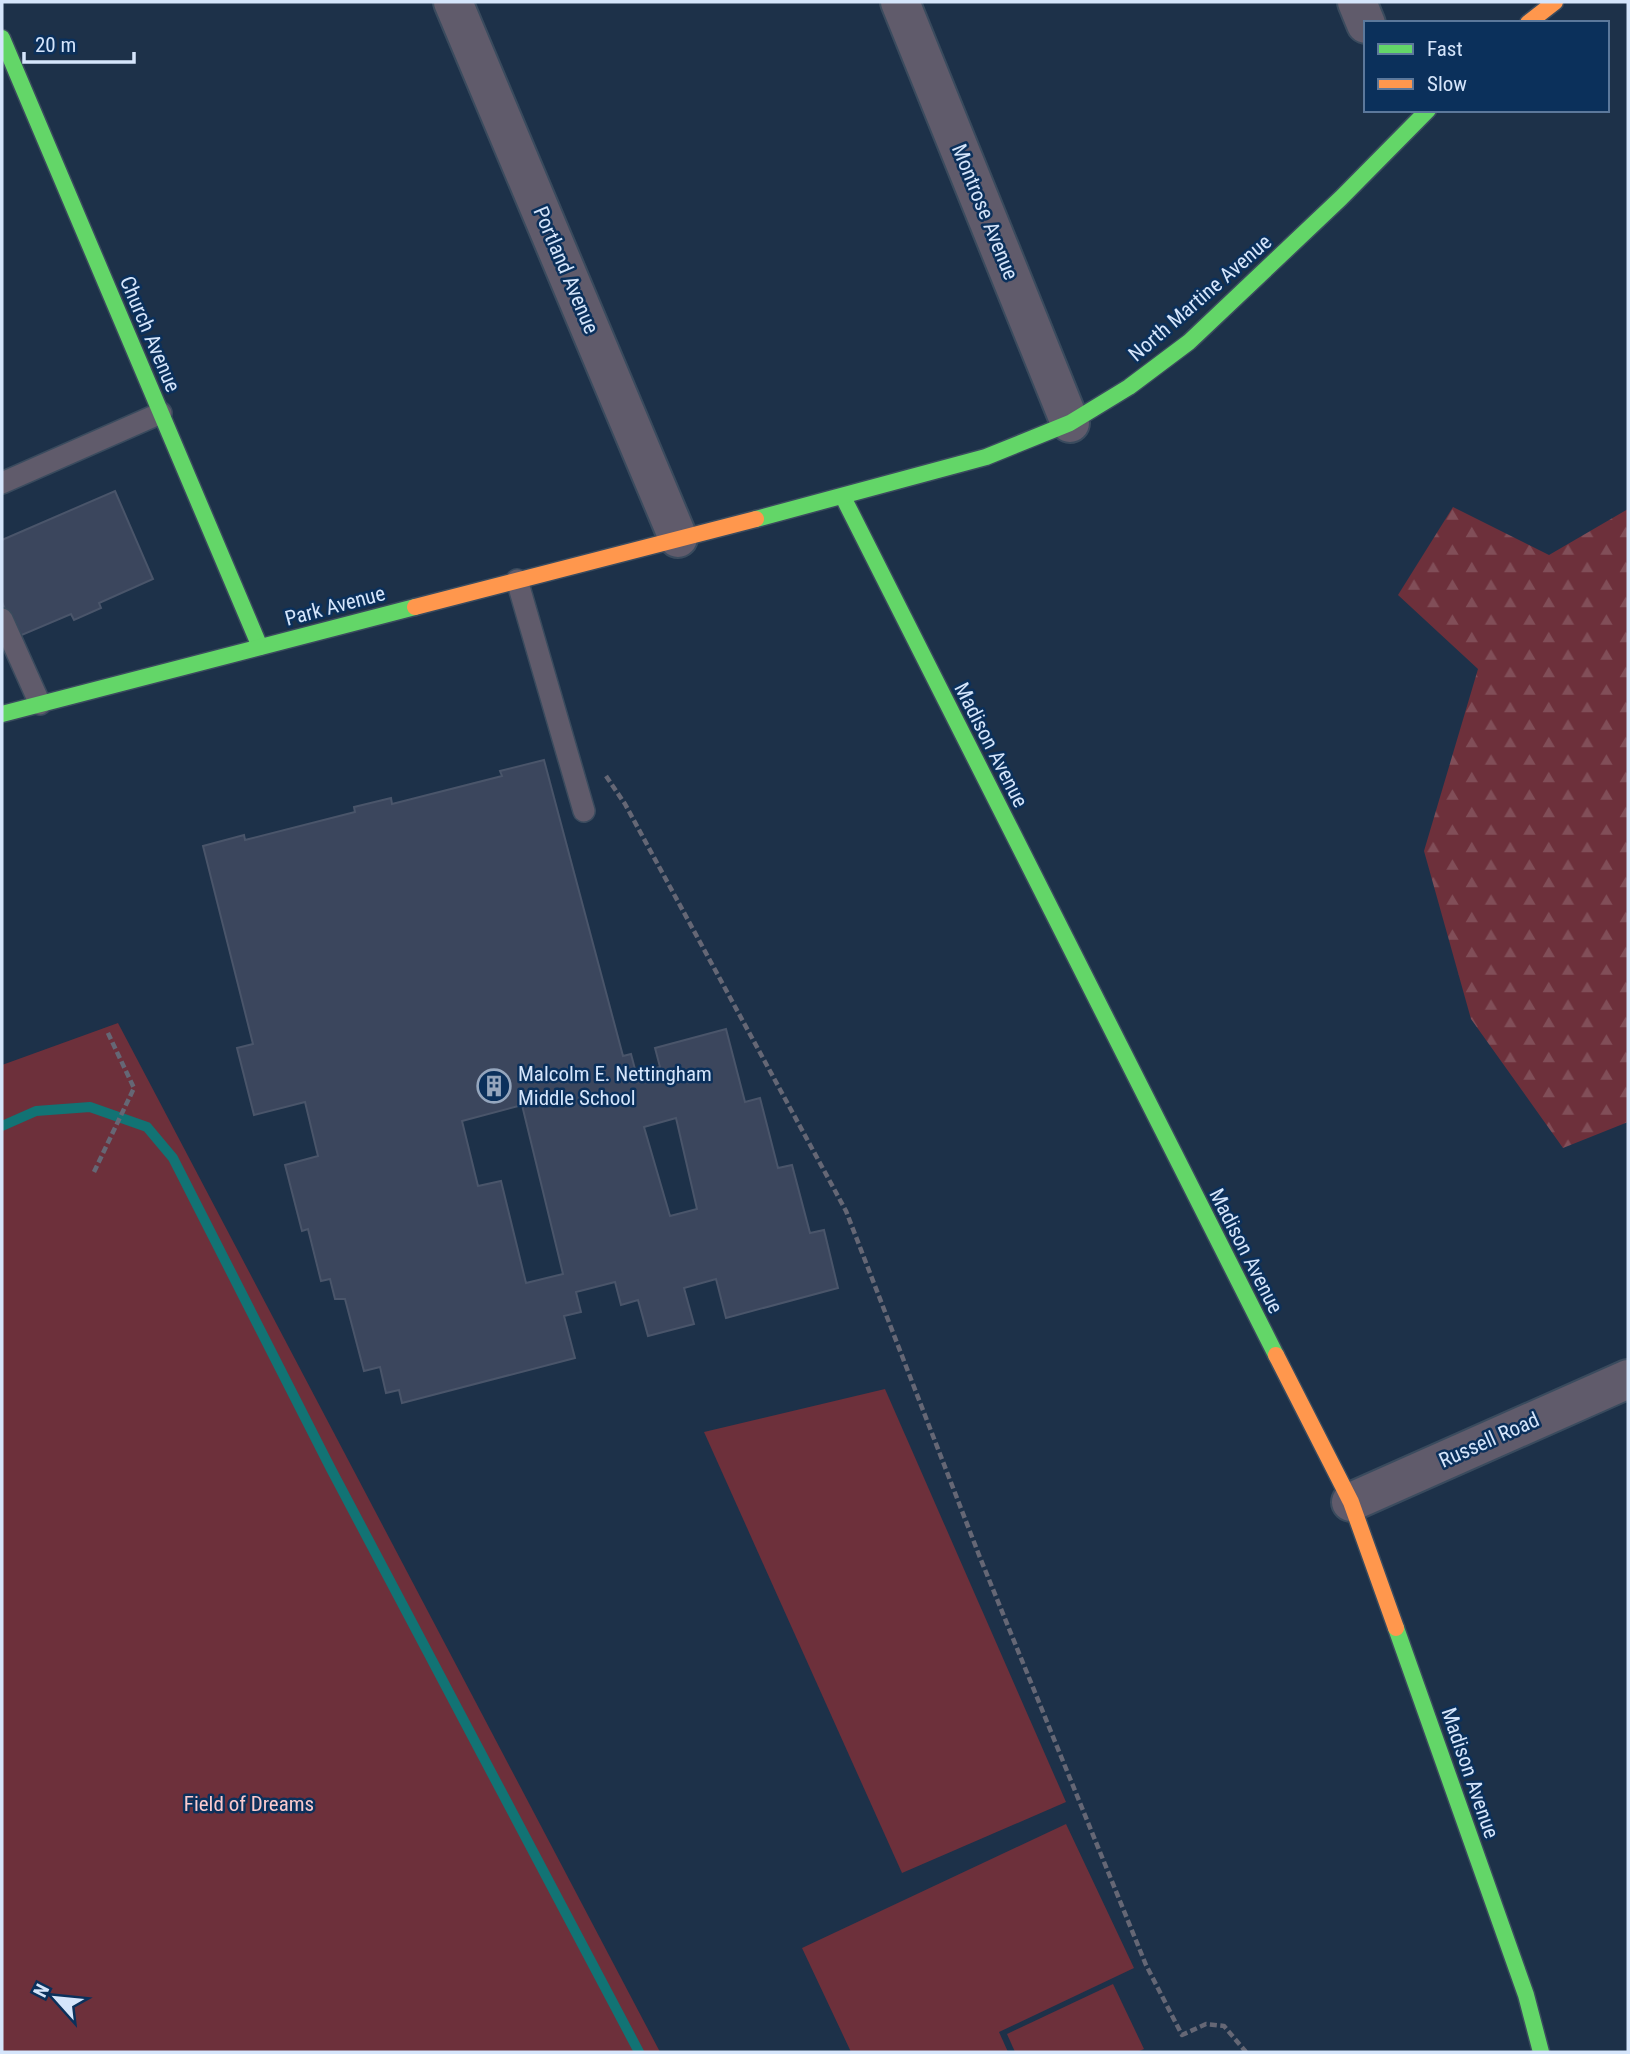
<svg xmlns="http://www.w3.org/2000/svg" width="1630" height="2054" font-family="'Roboto Condensed',sans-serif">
<defs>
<pattern id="forest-firs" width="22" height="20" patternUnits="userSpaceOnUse" patternTransform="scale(1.75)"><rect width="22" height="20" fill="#6d303b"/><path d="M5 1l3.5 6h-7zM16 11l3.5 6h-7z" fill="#814e58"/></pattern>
</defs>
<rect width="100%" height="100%" fill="#1d3149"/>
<polygon fill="url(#forest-firs)" points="1453,507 1549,555 1628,509 1628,1122 1563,1148 1471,1019 1424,851 1478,669 1398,595"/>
<g fill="#6d303b">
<polygon points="118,1023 660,2052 2,2052 2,1065"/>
<polygon points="885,1389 1066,1802 902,1873 704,1432"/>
<polygon points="1066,1824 1134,1968 999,2032 1008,2052 851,2052 802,1948"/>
<polygon points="1113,1984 1144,2049 1137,2052 1015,2052 1007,2034"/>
</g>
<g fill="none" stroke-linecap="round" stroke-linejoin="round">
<polyline stroke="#127374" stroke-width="10" points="2,1126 36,1111 90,1107 147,1127 173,1158 331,1469 639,2052"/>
</g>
<g fill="#3b465d" stroke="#4a556a" stroke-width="2" fill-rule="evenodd">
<polygon points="115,491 153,579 99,603 101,608 74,620 71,614 17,637 2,602 2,540"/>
<path d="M544,760L623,1056L631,1054L636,1073L660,1067L655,1048L726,1029L745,1102L760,1098L778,1168L792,1165L810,1233L824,1230L838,1288L726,1318L716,1279L684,1288L694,1324L648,1336L638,1300L621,1305L615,1282L576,1292L581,1312L564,1316L575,1358L402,1403L399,1390L386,1393L380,1367L364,1371L345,1299H335L330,1279L321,1281L308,1229L302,1231L285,1165L318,1156L305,1102L254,1115L237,1048L253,1044L203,846L244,835L245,840L355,812L354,807L391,798L392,804L502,776L500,771ZM522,1105L563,1274L526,1283L501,1181L478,1186L462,1121ZM676,1118L697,1209L670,1216L644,1127Z"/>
</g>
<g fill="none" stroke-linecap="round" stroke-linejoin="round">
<defs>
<g id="lane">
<polyline points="2,483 161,413"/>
<polyline points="517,580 584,811"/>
<polyline points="2,619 40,704"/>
</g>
<g id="street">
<polyline points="453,2 678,538"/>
<polyline points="900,2 1070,423"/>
<polyline points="1357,2 1366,24"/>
<polyline points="1351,1502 1628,1379"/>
</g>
<g id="fast">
<polyline points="2,38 260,647"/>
<polyline points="843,497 1276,1355"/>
<polyline points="756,519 986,457 1070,423 1129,387 1189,342 1341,198 1428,110"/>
<polyline points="2,714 415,607"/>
<polyline points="1396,1628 1526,1995 1541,2052"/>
</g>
<g id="slow">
<polyline points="1528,23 1555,2"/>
<polyline points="415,607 756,519"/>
<polyline points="1276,1355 1351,1502 1396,1628"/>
</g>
</defs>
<use href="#lane" stroke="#3a4b5e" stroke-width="24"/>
<use href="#street" stroke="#3a4b5e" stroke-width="42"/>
<use href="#fast" stroke="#3a4b5e" stroke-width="19"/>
<use href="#slow" stroke="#3a4b5e" stroke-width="19"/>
<g stroke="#656775" stroke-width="4.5" stroke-dasharray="7 3.5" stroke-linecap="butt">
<polyline points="606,776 625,804 846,1211 979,1555 1146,1965 1182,2035 1206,2024 1224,2026 1246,2052"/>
<polyline points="94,1172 134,1088 107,1031"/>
</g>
<use href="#lane" stroke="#605b6b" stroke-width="21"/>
<use href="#street" stroke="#605b6b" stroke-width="38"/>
<use href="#fast" stroke="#63d668" stroke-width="16"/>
<use href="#slow" stroke="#ff974d" stroke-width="16"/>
</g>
<defs>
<symbol id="building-ring" viewBox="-11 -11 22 22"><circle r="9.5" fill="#0b305b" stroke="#95a6bd" stroke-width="1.5"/><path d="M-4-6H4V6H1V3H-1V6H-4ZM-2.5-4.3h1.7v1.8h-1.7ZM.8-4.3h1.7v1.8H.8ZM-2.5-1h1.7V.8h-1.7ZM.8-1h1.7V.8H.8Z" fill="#95a6bd"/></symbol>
</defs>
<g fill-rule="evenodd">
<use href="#building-ring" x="475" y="1067" width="38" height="38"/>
</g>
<g text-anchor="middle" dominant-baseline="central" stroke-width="5" stroke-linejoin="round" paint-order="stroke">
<g font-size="21" fill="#d5e5fb" stroke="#0b305b">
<text transform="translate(985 212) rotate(68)">Montrose Avenue</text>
<text transform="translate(566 270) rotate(67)">Portland Avenue</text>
<text transform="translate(1200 298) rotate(-41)">North Martine Avenue</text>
<text transform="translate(150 334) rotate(67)">Church Avenue</text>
<text transform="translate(335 606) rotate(-15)">Park Avenue</text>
<text transform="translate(991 745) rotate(63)">Madison Avenue</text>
<text transform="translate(1246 1251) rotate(63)">Madison Avenue</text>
<text transform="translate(1489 1440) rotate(-24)">Russell Road</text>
<text transform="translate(1470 1773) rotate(71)">Madison Avenue</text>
</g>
<g font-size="21" fill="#d5e5fb" stroke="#0b305b" text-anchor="start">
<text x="518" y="1074">Malcolm E. Nettingham<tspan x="518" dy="24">Middle School</tspan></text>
</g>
<g font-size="21" fill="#fbcacd" stroke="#0b305b">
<text x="249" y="1804">Field of Dreams</text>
</g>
</g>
<rect width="1630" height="2054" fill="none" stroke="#d5e5fb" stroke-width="7"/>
<rect x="1364" y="21" width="245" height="91" fill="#0b305b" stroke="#5c789b" stroke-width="2"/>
<rect x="1378" y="44" width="35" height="10" fill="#63d668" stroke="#5c789b" stroke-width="2"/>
<text x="1427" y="56" font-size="21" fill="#d5e5fb">Fast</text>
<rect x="1378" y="79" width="35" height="10" fill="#ff974d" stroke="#5c789b" stroke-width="2"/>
<text x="1427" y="91" font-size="21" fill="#d5e5fb">Slow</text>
<g transform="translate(56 1998) rotate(297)" stroke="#0b305b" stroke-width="5" paint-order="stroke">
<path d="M0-5L12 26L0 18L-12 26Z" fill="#d5e5fb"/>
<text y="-10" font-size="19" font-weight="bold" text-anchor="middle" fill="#d5e5fb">N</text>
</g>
<path d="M24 52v10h110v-10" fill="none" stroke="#d5e5fb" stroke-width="3.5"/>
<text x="35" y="52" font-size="21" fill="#d5e5fb" stroke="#0b305b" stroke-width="5" paint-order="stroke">20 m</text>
</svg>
